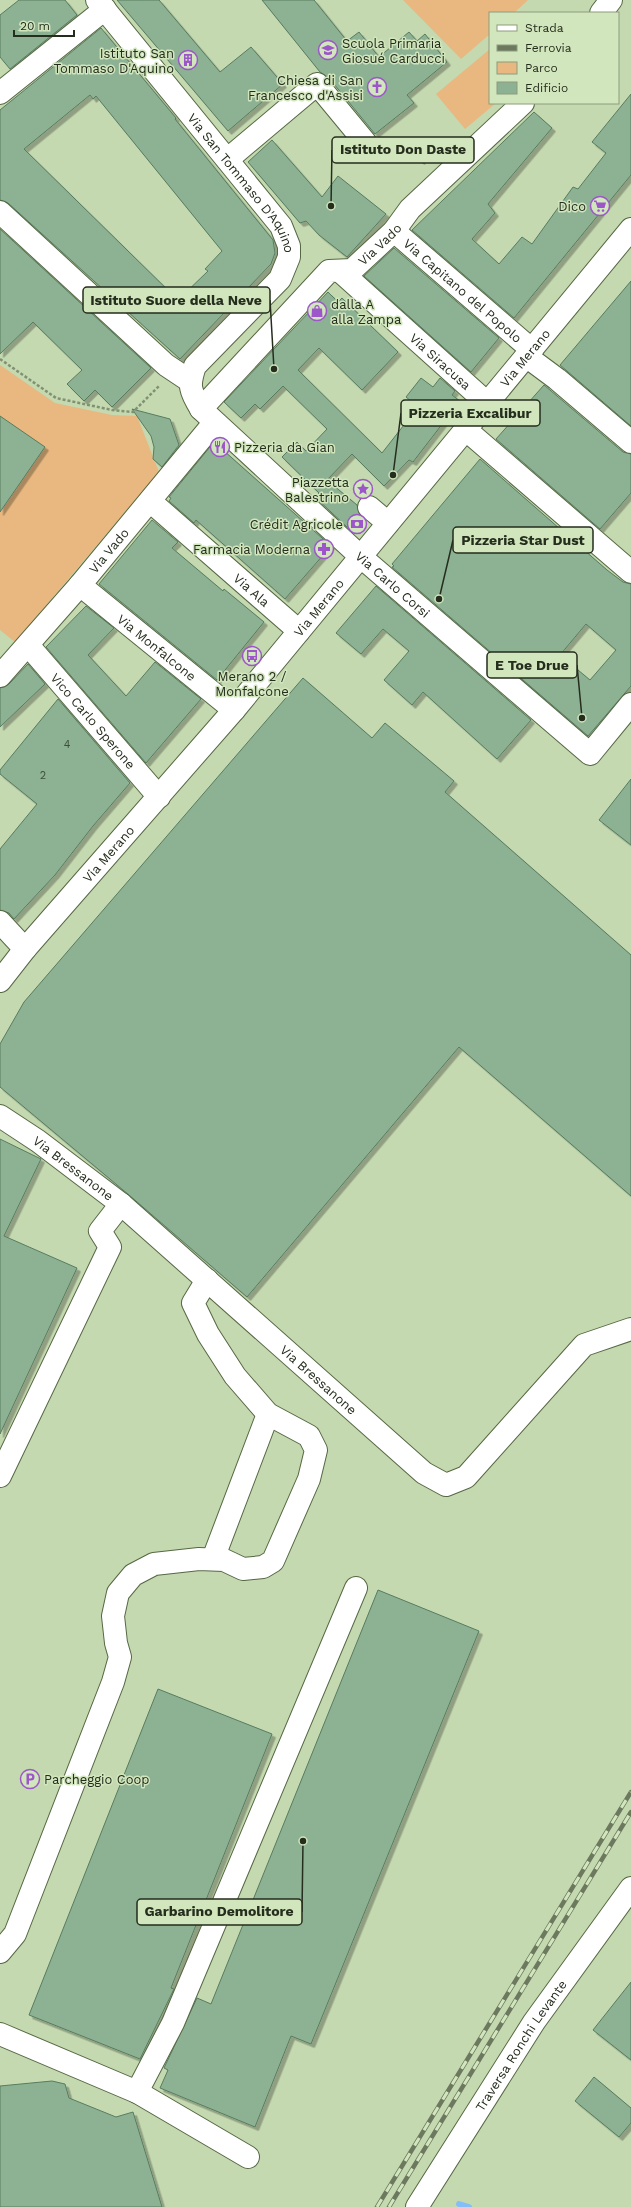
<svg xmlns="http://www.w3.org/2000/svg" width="631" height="2207" font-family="'Work Sans',sans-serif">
<defs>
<filter id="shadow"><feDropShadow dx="3.5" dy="3.5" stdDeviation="0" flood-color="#0004"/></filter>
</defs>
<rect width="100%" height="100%" fill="#c4d9b0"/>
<g fill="#e8b880">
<polygon points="403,0 528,0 514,13 490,13 490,34 461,59"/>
<polygon points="490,49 490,103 496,103 465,129 436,94"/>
<polygon points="0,365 55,403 112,415 137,416 159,472 15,642 0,630"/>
</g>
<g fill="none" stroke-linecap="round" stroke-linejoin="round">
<polyline stroke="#84bef9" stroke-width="6" points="459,2204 469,2207"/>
</g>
<g fill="#8cb193" stroke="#587c5f" fill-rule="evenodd" filter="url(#shadow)">
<polygon points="19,0 65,0 77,15 10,69 0,57 0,15"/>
<polygon points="117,0 159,0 220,72 251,47 283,84 228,131"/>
<polygon points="262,0 314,0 347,41 359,32 379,57 409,32 417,41 425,34 447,62 407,95 414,103 375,134 329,78 320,72"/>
<path d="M101,28L176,118L175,119L273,240L275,253L271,264L180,359L8,203L0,200V110ZM90,95L93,99L96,96L222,251L205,269L208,271L178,300L24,149Z"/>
<polygon points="631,94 631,175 514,318 412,230 534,112 552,128 488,204 495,213 472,239 499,264 522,237 532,244 573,187 578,189 606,153 592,142"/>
<polygon points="272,140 322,197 338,176 386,214 347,257 319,235 306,221 300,223 248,162"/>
<polygon points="0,229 151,368 112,407 95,390 84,401 67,384 82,370 33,322 0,354"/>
<polygon points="394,248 499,338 471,372 364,276"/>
<polygon points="631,281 631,426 560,365"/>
<polygon points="328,292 338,302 342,298 398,352 362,390 319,348 298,370 382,453 418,407 406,397 421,378 433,387 440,378 455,391 452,395 460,401 413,462 409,460 384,486 352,454 327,480 357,505 360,515 350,527 347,527 315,497 319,493 282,457 297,442 306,451 327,429 283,386 260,409 255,404 241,418 224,402"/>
<polygon points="544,385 623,452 631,454 631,493 600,529 496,439"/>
<polygon points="132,409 170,419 179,445 162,467 153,459 154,447 151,436"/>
<polygon points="0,416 45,447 0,512"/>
<polygon points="214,442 331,546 285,599 196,520 194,523 169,501 171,498 169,497"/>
<path d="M480,459L607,570L623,582L631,584V686L588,736L392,567L394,566L392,564ZM586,624L616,650L590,680L560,655Z"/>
<polygon points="152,520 178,542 172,548 223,591 224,589 264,622 217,680 99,584"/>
<polygon points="376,586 531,720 497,759 423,692 412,705 384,680 409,651 383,629 361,654 336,633"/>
<polygon points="86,606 114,628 88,655 126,696 155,662 201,699 146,763 46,647"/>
<polygon points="28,664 45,684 0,727 0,688 9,684"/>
<polygon points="303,678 372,738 385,723 454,781 445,792 631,955 631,1196 459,1047 247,1297 129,1195 0,1087 0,1044 24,1002"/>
<polygon points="58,699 130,783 93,826 55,875 14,919 9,913 0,910 0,849 37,804 0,774 0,770"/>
<polygon points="631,779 631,845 599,820"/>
<polygon points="0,1139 41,1159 4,1236 77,1268 0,1434"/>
<polygon points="378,1590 479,1631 311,2044 291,2036 255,2127 160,2088 168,2070 164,2068 197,1998 211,2004"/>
<polygon points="158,1689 272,1734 171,1988 174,1989 140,2059 29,2015"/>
<polygon points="631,1982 631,2060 593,2030"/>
<polygon points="594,2077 631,2108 631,2123 619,2137 575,2101"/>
<polygon points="52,2081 65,2084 69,2098 116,2117 133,2112 162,2207 0,2207 0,2086"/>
</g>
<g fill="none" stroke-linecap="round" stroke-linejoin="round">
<defs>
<g id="minor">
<path id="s1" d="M97,0L281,226L289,246V257L280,279L195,366C188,386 190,391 201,409L360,556L590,754L631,704"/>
<polyline points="601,13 611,0"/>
<polyline points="0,93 105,9"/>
<polyline points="228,159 317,84 365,142"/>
<polyline points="0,212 166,365 190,381"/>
<path id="s2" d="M394,231L532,350"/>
<path id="s3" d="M340,271L487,403"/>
<polyline points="526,356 557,379 631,442"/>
<path id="s4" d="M201,409L329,271L352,270L394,231L410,209L523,103"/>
<polyline points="465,429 631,572"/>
<path id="s5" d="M150,501L299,631"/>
<polyline points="369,507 388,523"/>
<path id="s6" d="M80,585L234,710"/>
<path id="s7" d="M28,645L159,797"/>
<path id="s8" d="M0,676L80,585L214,423"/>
<polyline points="0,922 25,949"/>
<path id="s9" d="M0,1116L38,1141L121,1204L424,1473L446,1485L466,1477L584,1345L631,1329"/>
<polyline points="0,1476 110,1247 100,1231 121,1204"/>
<polyline points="213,1559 268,1414"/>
<polyline points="0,1952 15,1934 113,1682 120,1657 116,1643 113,1616 118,1593 133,1575 154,1564 199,1559 224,1560 243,1569 263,1567 273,1561 309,1479 316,1450 309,1436 268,1414 235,1376 208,1334 193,1303 207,1280"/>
<polyline points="0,2034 137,2092 248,2157"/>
<polyline points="137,2092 173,2023 356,1588"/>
<path id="s10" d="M417,2207L534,2022L631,1888"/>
</g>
<g id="major">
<path id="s11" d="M0,981L25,949L234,710L631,229"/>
</g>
</defs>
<use href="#minor" stroke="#556843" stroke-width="24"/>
<use href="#major" stroke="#556843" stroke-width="24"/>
<g stroke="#819172" stroke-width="2.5" stroke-dasharray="3 2" stroke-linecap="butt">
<polyline points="385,149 427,164"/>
<polyline points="0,359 56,398 112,410 133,412 159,386"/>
</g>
<use href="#minor" stroke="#fff" stroke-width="22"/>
<use href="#major" stroke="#fff" stroke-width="22"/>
<defs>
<g id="rail">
<polyline points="377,2207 631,1792"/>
<polyline points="389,2207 631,1812"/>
</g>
</defs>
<use href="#rail" stroke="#6c795e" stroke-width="4.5"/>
<use href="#rail" stroke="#d1e6bd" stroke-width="3" stroke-dasharray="9" stroke-linecap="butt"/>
</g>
<defs>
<symbol id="school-ring" viewBox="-11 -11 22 22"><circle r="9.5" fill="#d1e6bd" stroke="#9d56ca" stroke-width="1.5"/><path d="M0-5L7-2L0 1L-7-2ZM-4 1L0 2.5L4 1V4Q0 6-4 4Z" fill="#9d56ca"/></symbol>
<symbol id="building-ring" viewBox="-11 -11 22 22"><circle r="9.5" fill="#d1e6bd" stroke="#9d56ca" stroke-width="1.5"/><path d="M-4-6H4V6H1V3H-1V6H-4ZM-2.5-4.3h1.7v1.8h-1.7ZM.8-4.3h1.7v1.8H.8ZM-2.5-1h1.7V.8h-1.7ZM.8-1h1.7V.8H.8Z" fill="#9d56ca"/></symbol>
<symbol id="church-ring" viewBox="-11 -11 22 22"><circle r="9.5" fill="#d1e6bd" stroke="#9d56ca" stroke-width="1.5"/><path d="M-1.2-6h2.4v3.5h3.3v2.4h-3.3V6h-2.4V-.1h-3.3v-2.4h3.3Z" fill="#9d56ca"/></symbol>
<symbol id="supermarket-ring" viewBox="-11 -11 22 22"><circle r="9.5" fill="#d1e6bd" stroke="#9d56ca" stroke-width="1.5"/><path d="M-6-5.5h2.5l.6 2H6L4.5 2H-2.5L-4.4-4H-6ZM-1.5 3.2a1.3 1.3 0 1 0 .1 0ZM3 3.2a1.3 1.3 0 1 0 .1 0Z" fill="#9d56ca"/></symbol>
<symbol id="shop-ring" viewBox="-11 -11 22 22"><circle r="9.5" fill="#d1e6bd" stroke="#9d56ca" stroke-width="1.5"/><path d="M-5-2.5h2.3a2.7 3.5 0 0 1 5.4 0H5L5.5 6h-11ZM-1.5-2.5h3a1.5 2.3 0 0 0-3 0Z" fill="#9d56ca"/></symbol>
<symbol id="restaurant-ring" viewBox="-11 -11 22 22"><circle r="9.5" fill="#d1e6bd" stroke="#9d56ca" stroke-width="1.5"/><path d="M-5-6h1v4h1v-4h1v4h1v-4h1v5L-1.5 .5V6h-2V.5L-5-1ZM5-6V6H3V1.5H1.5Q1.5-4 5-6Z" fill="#9d56ca"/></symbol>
<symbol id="sight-ring" viewBox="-11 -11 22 22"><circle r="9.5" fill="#d1e6bd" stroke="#9d56ca" stroke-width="1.5"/><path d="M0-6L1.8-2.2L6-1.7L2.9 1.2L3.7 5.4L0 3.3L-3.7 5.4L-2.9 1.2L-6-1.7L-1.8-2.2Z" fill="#9d56ca"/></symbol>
<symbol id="bank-ring" viewBox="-11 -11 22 22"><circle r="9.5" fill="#d1e6bd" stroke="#9d56ca" stroke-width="1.5"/><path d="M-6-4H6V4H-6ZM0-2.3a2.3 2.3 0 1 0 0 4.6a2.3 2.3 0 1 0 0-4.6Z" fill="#9d56ca"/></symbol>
<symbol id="pharmacy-ring" viewBox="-11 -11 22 22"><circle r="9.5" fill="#d1e6bd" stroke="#9d56ca" stroke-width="1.5"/><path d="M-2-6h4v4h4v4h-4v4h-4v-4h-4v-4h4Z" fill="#9d56ca"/></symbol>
<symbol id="bus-ring" viewBox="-11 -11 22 22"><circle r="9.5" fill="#d1e6bd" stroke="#9d56ca" stroke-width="1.5"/><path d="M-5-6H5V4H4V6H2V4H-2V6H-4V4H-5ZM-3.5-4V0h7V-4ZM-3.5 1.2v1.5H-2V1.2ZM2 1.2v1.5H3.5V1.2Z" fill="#9d56ca"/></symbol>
<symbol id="parking-ring" viewBox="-11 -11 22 22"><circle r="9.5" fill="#d1e6bd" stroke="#9d56ca" stroke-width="1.5"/><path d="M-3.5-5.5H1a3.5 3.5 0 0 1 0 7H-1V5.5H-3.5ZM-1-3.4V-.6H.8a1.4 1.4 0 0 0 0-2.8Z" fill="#9d56ca"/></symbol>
</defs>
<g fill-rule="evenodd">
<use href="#school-ring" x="317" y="39" width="22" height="22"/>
<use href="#building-ring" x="177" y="49" width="22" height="22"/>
<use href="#church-ring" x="366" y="76" width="22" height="22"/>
<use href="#supermarket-ring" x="589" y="195" width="22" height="22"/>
<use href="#shop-ring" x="306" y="300" width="22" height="22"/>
<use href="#restaurant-ring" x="209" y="436" width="22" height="22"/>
<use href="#sight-ring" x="352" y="478" width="22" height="22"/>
<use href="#bank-ring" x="346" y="513" width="22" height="22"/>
<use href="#pharmacy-ring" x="313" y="538" width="22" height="22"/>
<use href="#bus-ring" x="241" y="645" width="22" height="22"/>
<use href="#parking-ring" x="19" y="1768" width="22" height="22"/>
</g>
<g text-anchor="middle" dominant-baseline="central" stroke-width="3" stroke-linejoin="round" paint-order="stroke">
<g font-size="11" fill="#3f4e3a">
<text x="67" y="744">4</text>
<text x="43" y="775">2</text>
</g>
<g font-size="13" fill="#252d1d" stroke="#d1e6bd" text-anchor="end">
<text x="342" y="43" text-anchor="start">Scuola Primaria<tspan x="342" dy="15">Giosué Carducci</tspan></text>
<text x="174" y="53">Istituto San<tspan x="174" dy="15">Tommaso D'Aquino</tspan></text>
<text x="363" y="80">Chiesa di San<tspan x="363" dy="15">Francesco d'Assisi</tspan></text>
<text x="586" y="206">Dico</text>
<text x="331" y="304" text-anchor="start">dalla A<tspan x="331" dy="15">alla Zampa</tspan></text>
<text x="234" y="447" text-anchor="start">Pizzeria da Gian</text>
<text x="349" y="482">Piazzetta<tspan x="349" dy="15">Balestrino</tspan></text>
<text x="343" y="524">Crédit Agricole</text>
<text x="310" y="549">Farmacia Moderna</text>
<text x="252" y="676" text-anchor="middle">Merano 2 /<tspan x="252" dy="15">Monfalcone</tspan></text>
<text x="44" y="1779" text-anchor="start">Parcheggio Coop</text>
</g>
<g font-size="13" fill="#252d1d" stroke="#d1e6bd">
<text stroke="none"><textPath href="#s1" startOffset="234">Via San Tommaso D'Aquino</textPath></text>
<text stroke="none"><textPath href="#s4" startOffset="249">Via Vado</textPath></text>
<text stroke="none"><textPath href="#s2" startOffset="91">Via Capitano del Popolo</textPath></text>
<text stroke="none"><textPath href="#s11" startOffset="815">Via Merano</textPath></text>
<text stroke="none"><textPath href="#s3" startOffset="135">Via Siracusa</textPath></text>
<text stroke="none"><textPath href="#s8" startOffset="166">Via Vado</textPath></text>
<text stroke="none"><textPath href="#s1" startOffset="775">Via Carlo Corsi</textPath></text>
<text stroke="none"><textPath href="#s5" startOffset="135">Via Ala</textPath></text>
<text stroke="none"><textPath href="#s11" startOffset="491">Via Merano</textPath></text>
<text stroke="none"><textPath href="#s6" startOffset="99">Via Monfalcone</textPath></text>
<text stroke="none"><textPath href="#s7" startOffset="100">Vico Carlo Sperone</textPath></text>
<text stroke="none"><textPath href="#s11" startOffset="167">Via Merano</textPath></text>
<text stroke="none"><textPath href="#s9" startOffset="90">Via Bressanone</textPath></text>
<text stroke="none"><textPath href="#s9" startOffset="414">Via Bressanone</textPath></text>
<text stroke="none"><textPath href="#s10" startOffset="192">Traversa Ronchi Levante</textPath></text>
</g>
</g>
<path fill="none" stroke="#252d1d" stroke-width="1.5" d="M331 206L332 150M274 369L270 300M393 475L401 413M439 599L453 540M582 718L577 665M303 1841L302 1912"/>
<g fill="#252d1d" stroke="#d1e6bd" stroke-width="1.5">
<circle cx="331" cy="206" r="4"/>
<circle cx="274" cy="369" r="4"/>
<circle cx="393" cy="475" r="4"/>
<circle cx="439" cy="599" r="4"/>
<circle cx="582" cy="718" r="4"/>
<circle cx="303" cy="1841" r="4"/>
</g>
<g fill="#d1e6bd" stroke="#252d1d" stroke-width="1.5">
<rect x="332" y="137" width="142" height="26" rx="4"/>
<rect x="83" y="287" width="187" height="26" rx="4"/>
<rect x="401" y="400" width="139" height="26" rx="4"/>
<rect x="453" y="527" width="140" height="26" rx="4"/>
<rect x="487" y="652" width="90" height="26" rx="4"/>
<rect x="137" y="1899" width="165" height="26" rx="4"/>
</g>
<g font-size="14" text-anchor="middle" font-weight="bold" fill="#252d1d">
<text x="403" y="154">Istituto Don Daste</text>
<text x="176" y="305">Istituto Suore della Neve</text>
<text x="470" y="418">Pizzeria Excalibur</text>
<text x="523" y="545">Pizzeria Star Dust</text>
<text x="532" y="670">E Toe Drue</text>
<text x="219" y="1916">Garbarino Demolitore</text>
</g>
<rect x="489" y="12" width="130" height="92" fill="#d1e6bd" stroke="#8c9c7d"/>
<rect x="497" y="25" width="20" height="6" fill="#ffffff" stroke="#8c9c7d"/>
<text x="525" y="32" font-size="12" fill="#252d1d">Strada</text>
<rect x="497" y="45" width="20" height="6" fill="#6c795e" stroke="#8c9c7d"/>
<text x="525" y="52" font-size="12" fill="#252d1d">Ferrovia</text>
<rect x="497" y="62" width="20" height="12" fill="#e8b880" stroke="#8c9c7d"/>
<text x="525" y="72" font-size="12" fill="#252d1d">Parco</text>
<rect x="497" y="82" width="20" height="12" fill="#8cb193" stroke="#8c9c7d"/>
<text x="525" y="92" font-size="12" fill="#252d1d">Edificio</text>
<path d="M14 30v6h60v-6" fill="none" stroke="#252d1d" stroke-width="2"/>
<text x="20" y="30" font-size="12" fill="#252d1d" stroke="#d1e6bd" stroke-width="3" paint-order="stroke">20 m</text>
</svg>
